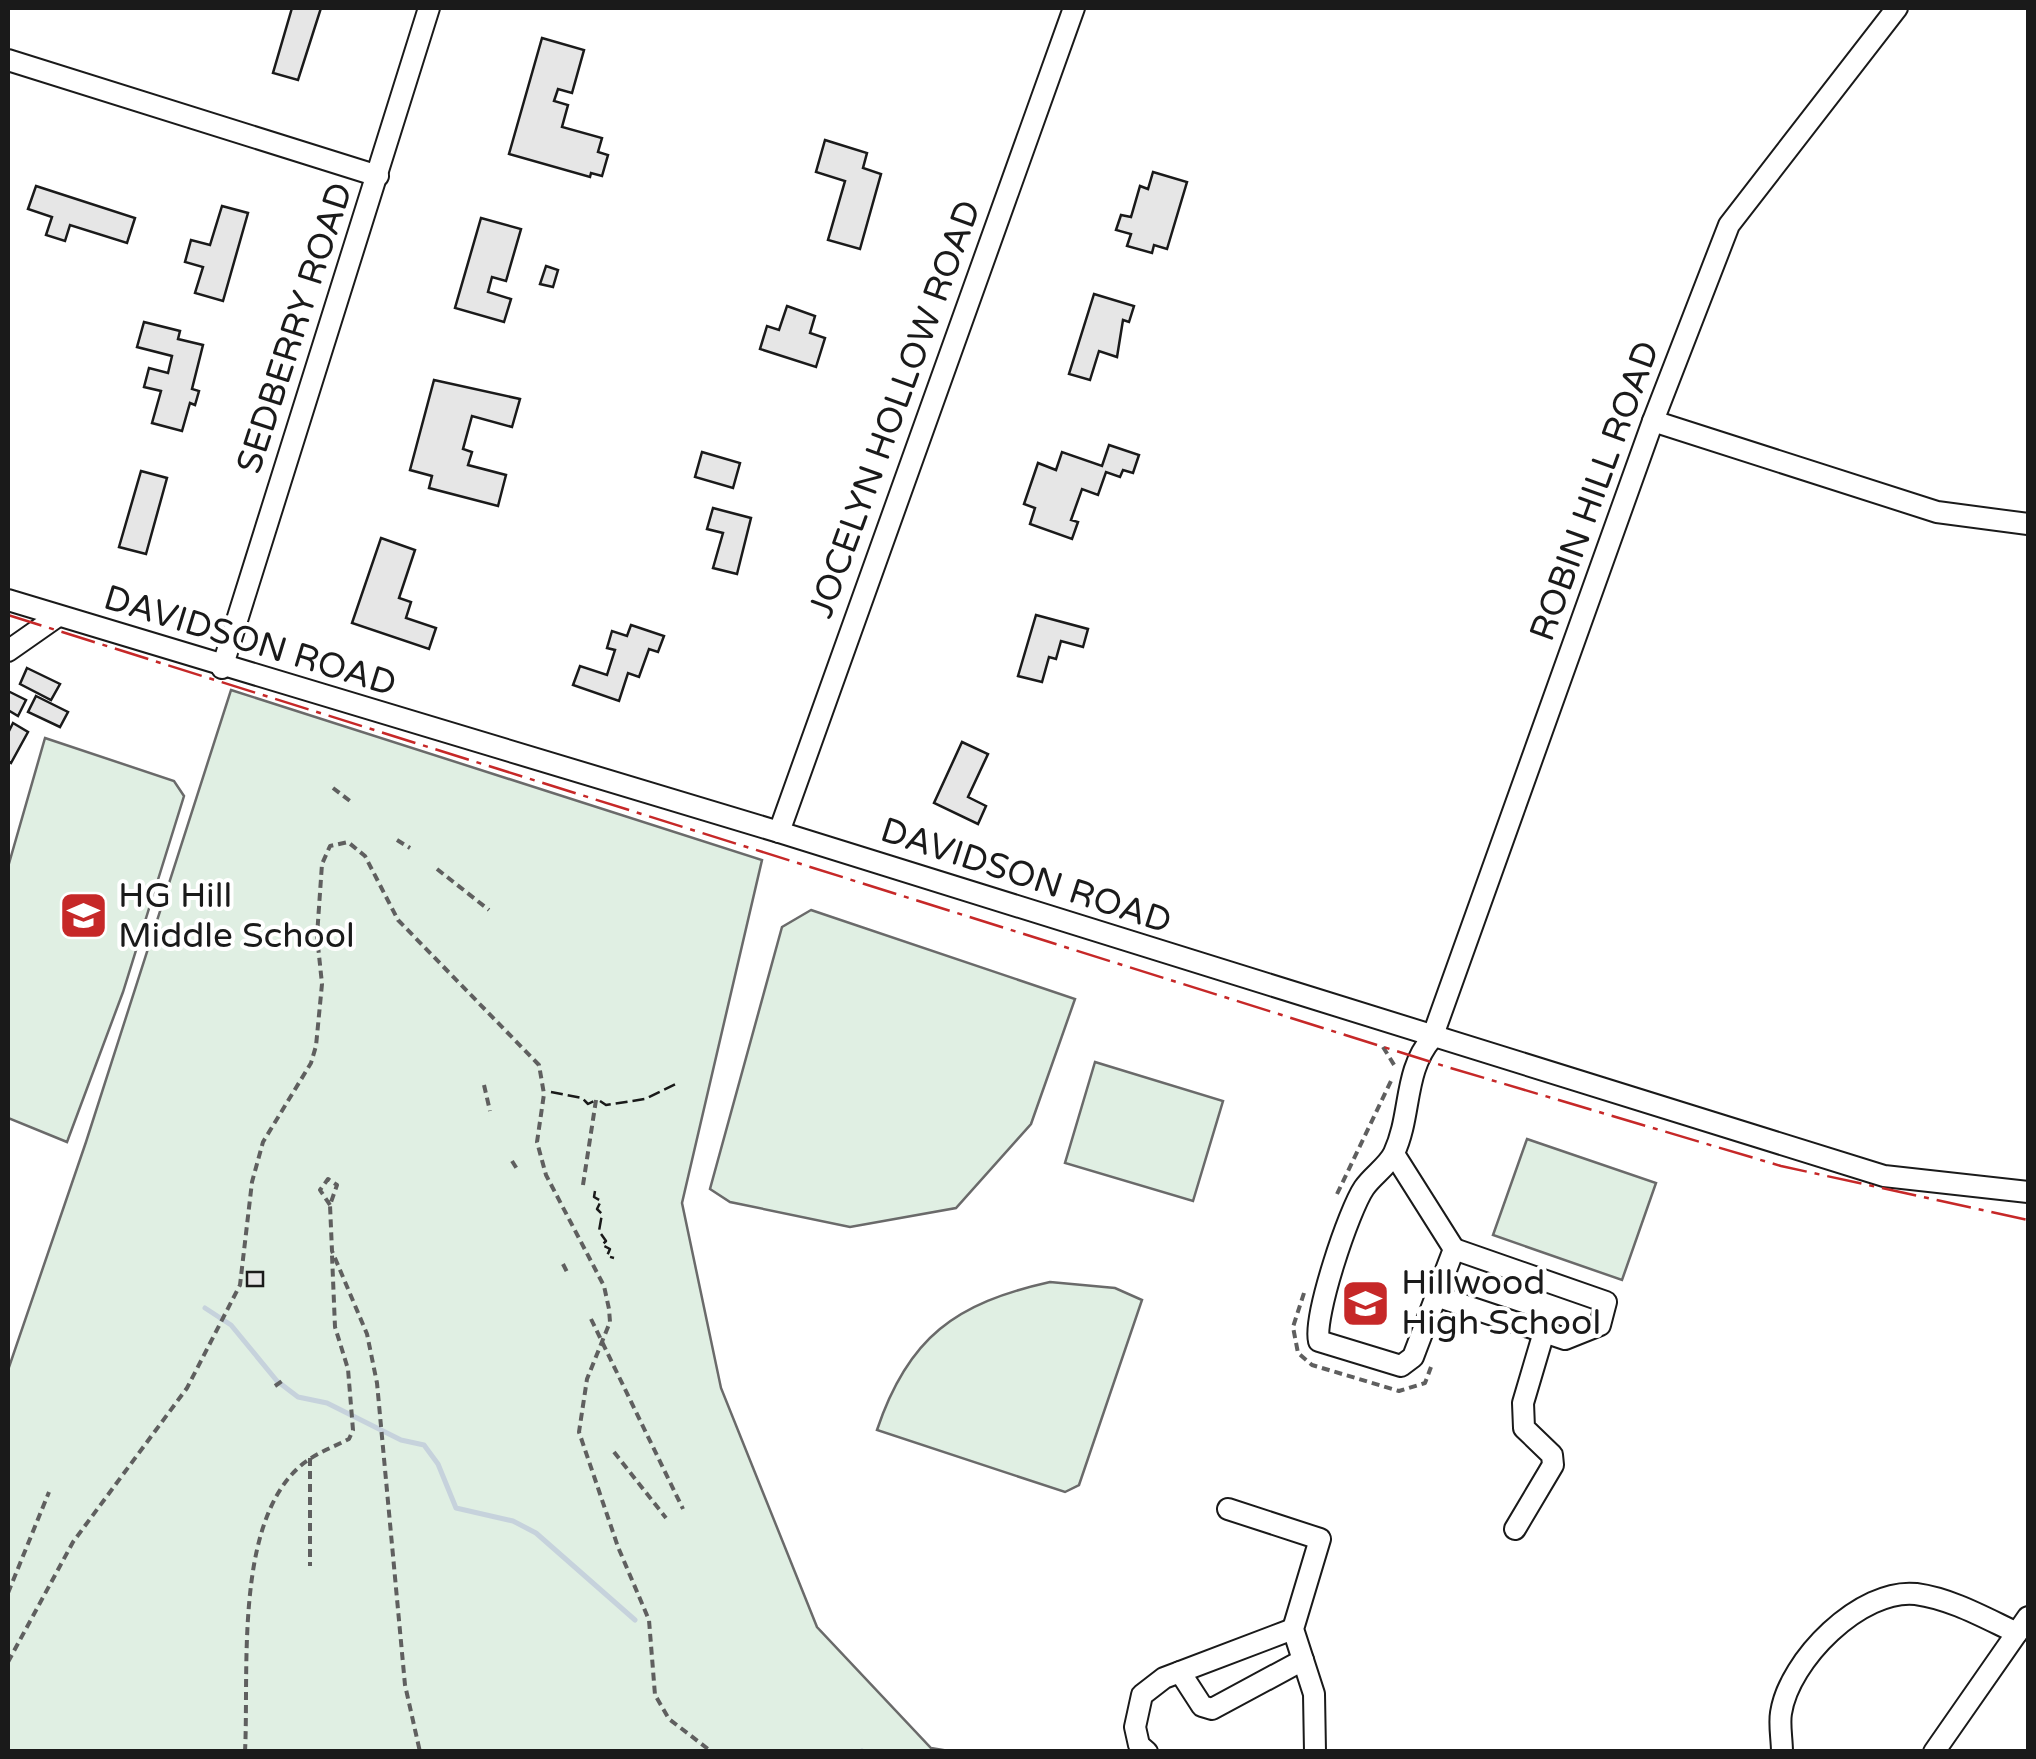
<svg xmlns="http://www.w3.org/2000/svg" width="2036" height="1759" font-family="'Varela Round',sans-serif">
<rect width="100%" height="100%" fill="#fff"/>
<g fill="#e0efe3" stroke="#6a6a6a" stroke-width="2.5">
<polygon points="231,690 762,860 682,1203 721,1388 817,1627 931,1748 949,1751 8,1752 8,1370 86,1142"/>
<polygon points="45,738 174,781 184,796 123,992 67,1142 8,1118 8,867"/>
<polygon points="811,910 1075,999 1031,1124 956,1208 850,1227 730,1202 710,1189 782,927"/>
<polygon points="1095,1062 1223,1101 1193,1201 1065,1163"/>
<polygon points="1527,1139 1656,1183 1622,1280 1493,1235"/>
<path d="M1050,1282L1115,1288L1142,1300L1079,1485L1065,1492L877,1430C908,1337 956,1303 1050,1282Z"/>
</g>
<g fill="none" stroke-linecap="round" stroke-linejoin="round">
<g stroke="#c6d2dc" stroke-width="5">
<polyline points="205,1308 231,1325 277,1381 298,1397 327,1403 401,1440 424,1445 438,1464 456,1508 513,1521 536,1533 635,1620"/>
<polyline points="862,1751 863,1752"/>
</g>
</g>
<g fill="#e6e6e6" stroke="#1a1a1a" stroke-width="2.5">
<polygon points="292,8 321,8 298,80 273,73"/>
<polygon points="542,38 584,50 572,93 558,89 554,101 568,105 562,127 602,138 598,152 608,155 602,176 591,173 590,177 509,154"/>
<polygon points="825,140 867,153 863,168 881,174 860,249 828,240 845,181 816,172"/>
<polygon points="1153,172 1187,182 1167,249 1154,245 1152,253 1127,246 1131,234 1116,230 1121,215 1131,217 1140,186 1148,189"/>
<polygon points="36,186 135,218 127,243 70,225 65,241 46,235 52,217 28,209"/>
<polygon points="222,206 248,213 223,301 195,293 203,267 185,262 191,240 210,245"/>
<polygon points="481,218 521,229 506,281 492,277 488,292 511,299 504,322 455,308"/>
<polygon points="546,266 558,270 553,287 540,284"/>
<polygon points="1094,294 1134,306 1129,322 1123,320 1117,357 1099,351 1090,380 1069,374"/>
<polygon points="787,306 815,316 810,333 825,338 816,367 760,349 767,326 779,330"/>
<polygon points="144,322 180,331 178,339 203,345 192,389 199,391 195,405 190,403 182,431 152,423 161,391 144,387 149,368 168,373 172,356 137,347"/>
<polygon points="434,380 520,399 512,427 472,416 463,449 472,452 468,465 506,475 498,506 429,488 432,476 410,470"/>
<polygon points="1109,445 1139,455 1133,473 1123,470 1120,477 1106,472 1098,495 1082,489 1071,520 1078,522 1072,539 1030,524 1035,508 1024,504 1038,463 1056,470 1062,452 1102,466"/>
<polygon points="702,452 740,463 733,488 695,477"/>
<polygon points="141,471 167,478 146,554 119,547"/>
<polygon points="713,508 751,518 737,574 713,568 723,533 707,529"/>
<polygon points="381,538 415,550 399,598 411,602 406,618 436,628 429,649 352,623"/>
<polygon points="1036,615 1088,629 1083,647 1061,641 1056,659 1049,657 1042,682 1018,676"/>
<polygon points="631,625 664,636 658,652 649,649 639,677 628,673 619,701 573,685 580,666 607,675 615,650 607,648 612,631 627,636"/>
<polygon points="27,668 60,684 51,700 20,684"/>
<polygon points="8,691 26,700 18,716 8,710"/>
<polygon points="36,696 68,712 60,727 28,712"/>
<polygon points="13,723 28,732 11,763 8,761 8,733"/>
<polygon points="962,742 988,754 968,797 986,806 978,824 934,803"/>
<rect x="247" y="1272" width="16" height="14"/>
</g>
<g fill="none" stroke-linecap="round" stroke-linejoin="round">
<defs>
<g id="minor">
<polyline points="8,60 378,176"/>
<polyline points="1653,421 1937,512 2028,524"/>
<polyline points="8,600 779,832 1884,1176 2028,1192"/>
<polyline points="8,651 58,616"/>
<polyline points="222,668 429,8"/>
<polyline points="779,832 1074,8"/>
<path d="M1394,1154L1454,1249L1413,1357L1401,1366L1319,1341C1313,1317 1349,1210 1364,1188C1372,1176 1388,1166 1394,1153C1412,1114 1403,1072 1432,1038L1653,421L1729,225L1897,8"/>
<polyline points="1436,1296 1565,1339 1600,1325 1606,1302 1454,1249"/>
<polyline points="1228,1509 1320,1539 1293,1629 1314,1694 1315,1752"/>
<polyline points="1515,1529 1553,1465 1552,1455 1524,1428 1523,1403 1544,1332"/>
<polyline points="1180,1672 1202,1706 1212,1709 1303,1660"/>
<polyline points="1147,1752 1139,1745 1135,1727 1142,1695 1164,1678 1293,1629"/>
<path d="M1782,1752C1782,1739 1779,1725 1781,1713C1789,1660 1861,1588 1916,1594C1952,1599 1985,1618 2017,1633"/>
<polyline points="1934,1752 2028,1617"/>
</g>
</defs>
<use href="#minor" stroke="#1a1a1a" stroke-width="24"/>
<g stroke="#5f5f5f" stroke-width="4" stroke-dasharray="8 5" stroke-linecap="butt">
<polyline points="333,788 350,801"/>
<polyline points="397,840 410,848"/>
<polyline points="437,869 489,910"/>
<polyline points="1383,1047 1396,1068"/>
<polyline points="484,1085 490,1111"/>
<polyline points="512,1161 517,1169"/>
<polyline points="583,1185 596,1100"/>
<polyline points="1337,1194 1391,1081"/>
<polyline points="330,1205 320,1190 328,1179 337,1185 330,1205 332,1251 367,1334 377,1383 405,1685 420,1752"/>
<polyline points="563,1264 567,1272"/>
<polyline points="1304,1293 1293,1327 1298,1353 1312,1365 1399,1391 1425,1383 1431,1367"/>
<polyline points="591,1319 683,1509"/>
<polyline points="275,1386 285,1379"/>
<polyline points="614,1452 666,1518"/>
<polyline points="310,1458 310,1566"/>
<polyline points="8,1593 49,1492"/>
<polyline points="8,1662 73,1542 187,1388 240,1285 252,1182 263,1142 311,1063 316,1046 322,984 317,936 322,864 330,846 348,842 365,856 398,920 539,1065 544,1094 537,1142 546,1175 604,1286 609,1309 610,1322 587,1379 579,1432 618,1547 649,1620 655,1695 669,1719 712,1752"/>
<path d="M245,1752C249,1671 235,1530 296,1470C311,1455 331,1448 349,1439L353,1430L348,1369L335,1327L332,1255"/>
</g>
<use href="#minor" stroke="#fff" stroke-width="20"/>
<g stroke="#1a1a1a" stroke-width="2.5" stroke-dasharray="12 5" stroke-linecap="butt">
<polyline points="551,1092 582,1098 588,1104 596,1100"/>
<polyline points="600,1101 606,1105 645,1099 678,1083"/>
<polyline points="595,1191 594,1197 601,1201 597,1209 602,1214 599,1231 606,1241 602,1245 610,1249 607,1256 614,1258"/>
</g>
<polyline stroke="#c62828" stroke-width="2.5" stroke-dasharray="35 8 5 8" stroke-linecap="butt" points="8,615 1444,1066 1781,1166 2028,1220"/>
</g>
<defs>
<symbol id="school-square" viewBox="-11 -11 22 22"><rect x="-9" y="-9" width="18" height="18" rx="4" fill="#c62828" stroke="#fff"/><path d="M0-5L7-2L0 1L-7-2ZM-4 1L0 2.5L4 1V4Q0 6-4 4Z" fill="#fff"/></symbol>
</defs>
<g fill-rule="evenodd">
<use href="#school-square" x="56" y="888" width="55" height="55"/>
<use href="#school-square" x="1338" y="1276" width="55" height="55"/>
</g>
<g text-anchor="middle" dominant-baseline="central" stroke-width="8" stroke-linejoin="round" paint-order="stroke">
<g font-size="35" fill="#1a1a1a" stroke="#fff">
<text transform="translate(295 328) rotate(-72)">SEDBERRY ROAD</text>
<text transform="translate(895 409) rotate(-70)">JOCELYN HOLLOW ROAD</text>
<text transform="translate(1595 491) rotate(-70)">ROBIN HILL ROAD</text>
<text transform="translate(250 641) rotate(17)">DAVIDSON ROAD</text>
<text transform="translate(1026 876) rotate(18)">DAVIDSON ROAD</text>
</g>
<g font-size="35" fill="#1a1a1a" stroke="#fff" text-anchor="start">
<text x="118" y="896">HG Hill<tspan x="118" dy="40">Middle School</tspan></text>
<text x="1401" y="1283">Hillwood<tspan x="1401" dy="40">High School</tspan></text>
</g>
</g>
<rect width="2036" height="1759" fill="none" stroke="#1a1a1a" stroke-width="20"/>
</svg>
